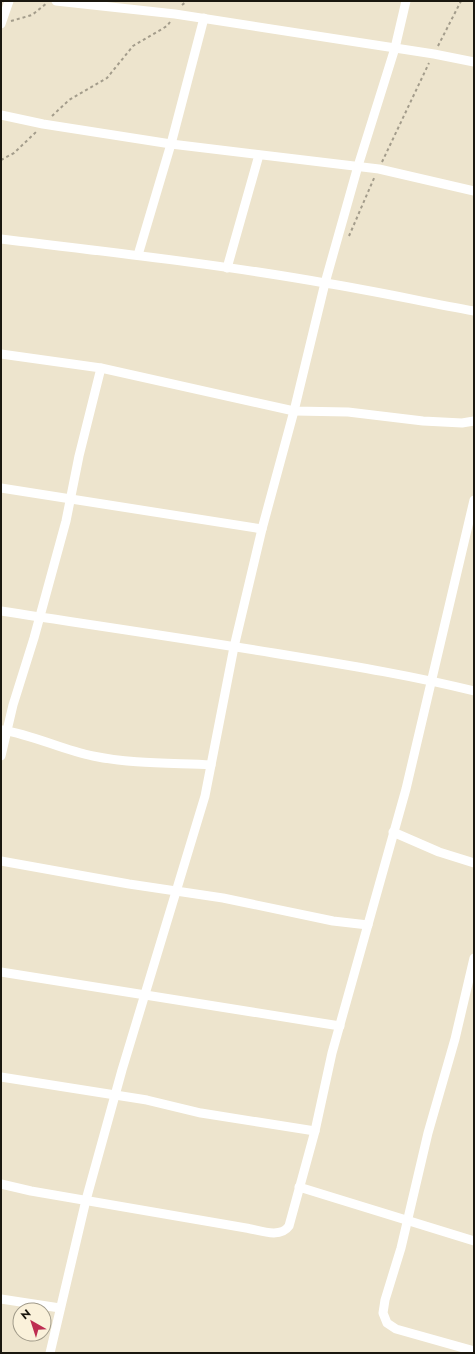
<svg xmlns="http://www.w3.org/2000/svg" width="475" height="1354" font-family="Jost,sans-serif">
<rect width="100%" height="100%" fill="#ede4cd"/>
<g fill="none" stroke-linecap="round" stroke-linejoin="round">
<g stroke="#a39c8b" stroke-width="2" stroke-dasharray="3 3" stroke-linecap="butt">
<polyline points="182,5 187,1"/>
<polyline points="11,21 32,15 47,3"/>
<polyline points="438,46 461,1"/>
<polyline points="52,116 69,100 107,78 133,46 167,26 170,22"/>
<polyline points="1,160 14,153 36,132"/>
<polyline points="382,162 429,63"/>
<polyline points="349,236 375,176"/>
</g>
<g stroke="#fff" stroke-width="9">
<polyline points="56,1 175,14 434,54 474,62"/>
<polyline points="1,24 9,1"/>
<polyline points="1,115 43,124 171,144 379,169 474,191"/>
<path d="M1,239C109,252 218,264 325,283C375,291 424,302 474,311"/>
<polyline points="138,255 171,144 204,18"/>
<polyline points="227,268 259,155"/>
<polyline points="1,354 101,368 294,411 348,412 423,421 462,423 474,421"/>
<polyline points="1,488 262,529"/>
<path d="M1,611C98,626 195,640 292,656C353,666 414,676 474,691"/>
<path d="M2,730C34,735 62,750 93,756C131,764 172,763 211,765"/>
<polyline points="1,756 13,705 34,638 66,521 79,456 101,368"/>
<polyline points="393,832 439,852 474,863"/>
<polyline points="1,861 129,884 223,898 333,921 368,925"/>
<polyline points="474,958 455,1039 428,1133 401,1248 385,1300 383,1313 387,1323 396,1329 474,1351"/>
<polyline points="1,972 340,1026"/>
<polyline points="1,1077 147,1100 201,1113 315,1131"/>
<path d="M1,1184L31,1191L246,1228C259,1230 280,1239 289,1226L315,1131L332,1053L406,789L474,500"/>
<polyline points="299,1187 474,1241"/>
<polyline points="1,1299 60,1308"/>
<polyline points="50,1353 86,1200 122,1070 205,796 234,647 262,529 294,411 325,283 358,166 395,48 406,1"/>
</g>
</g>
<rect width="475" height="1354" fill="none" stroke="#1a170f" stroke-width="4"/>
<g transform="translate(32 1322) rotate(321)"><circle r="19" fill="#faf1da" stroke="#a09a89"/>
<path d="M0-3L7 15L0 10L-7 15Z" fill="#be2d51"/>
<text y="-6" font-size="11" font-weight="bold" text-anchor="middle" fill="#1a170f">N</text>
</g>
</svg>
